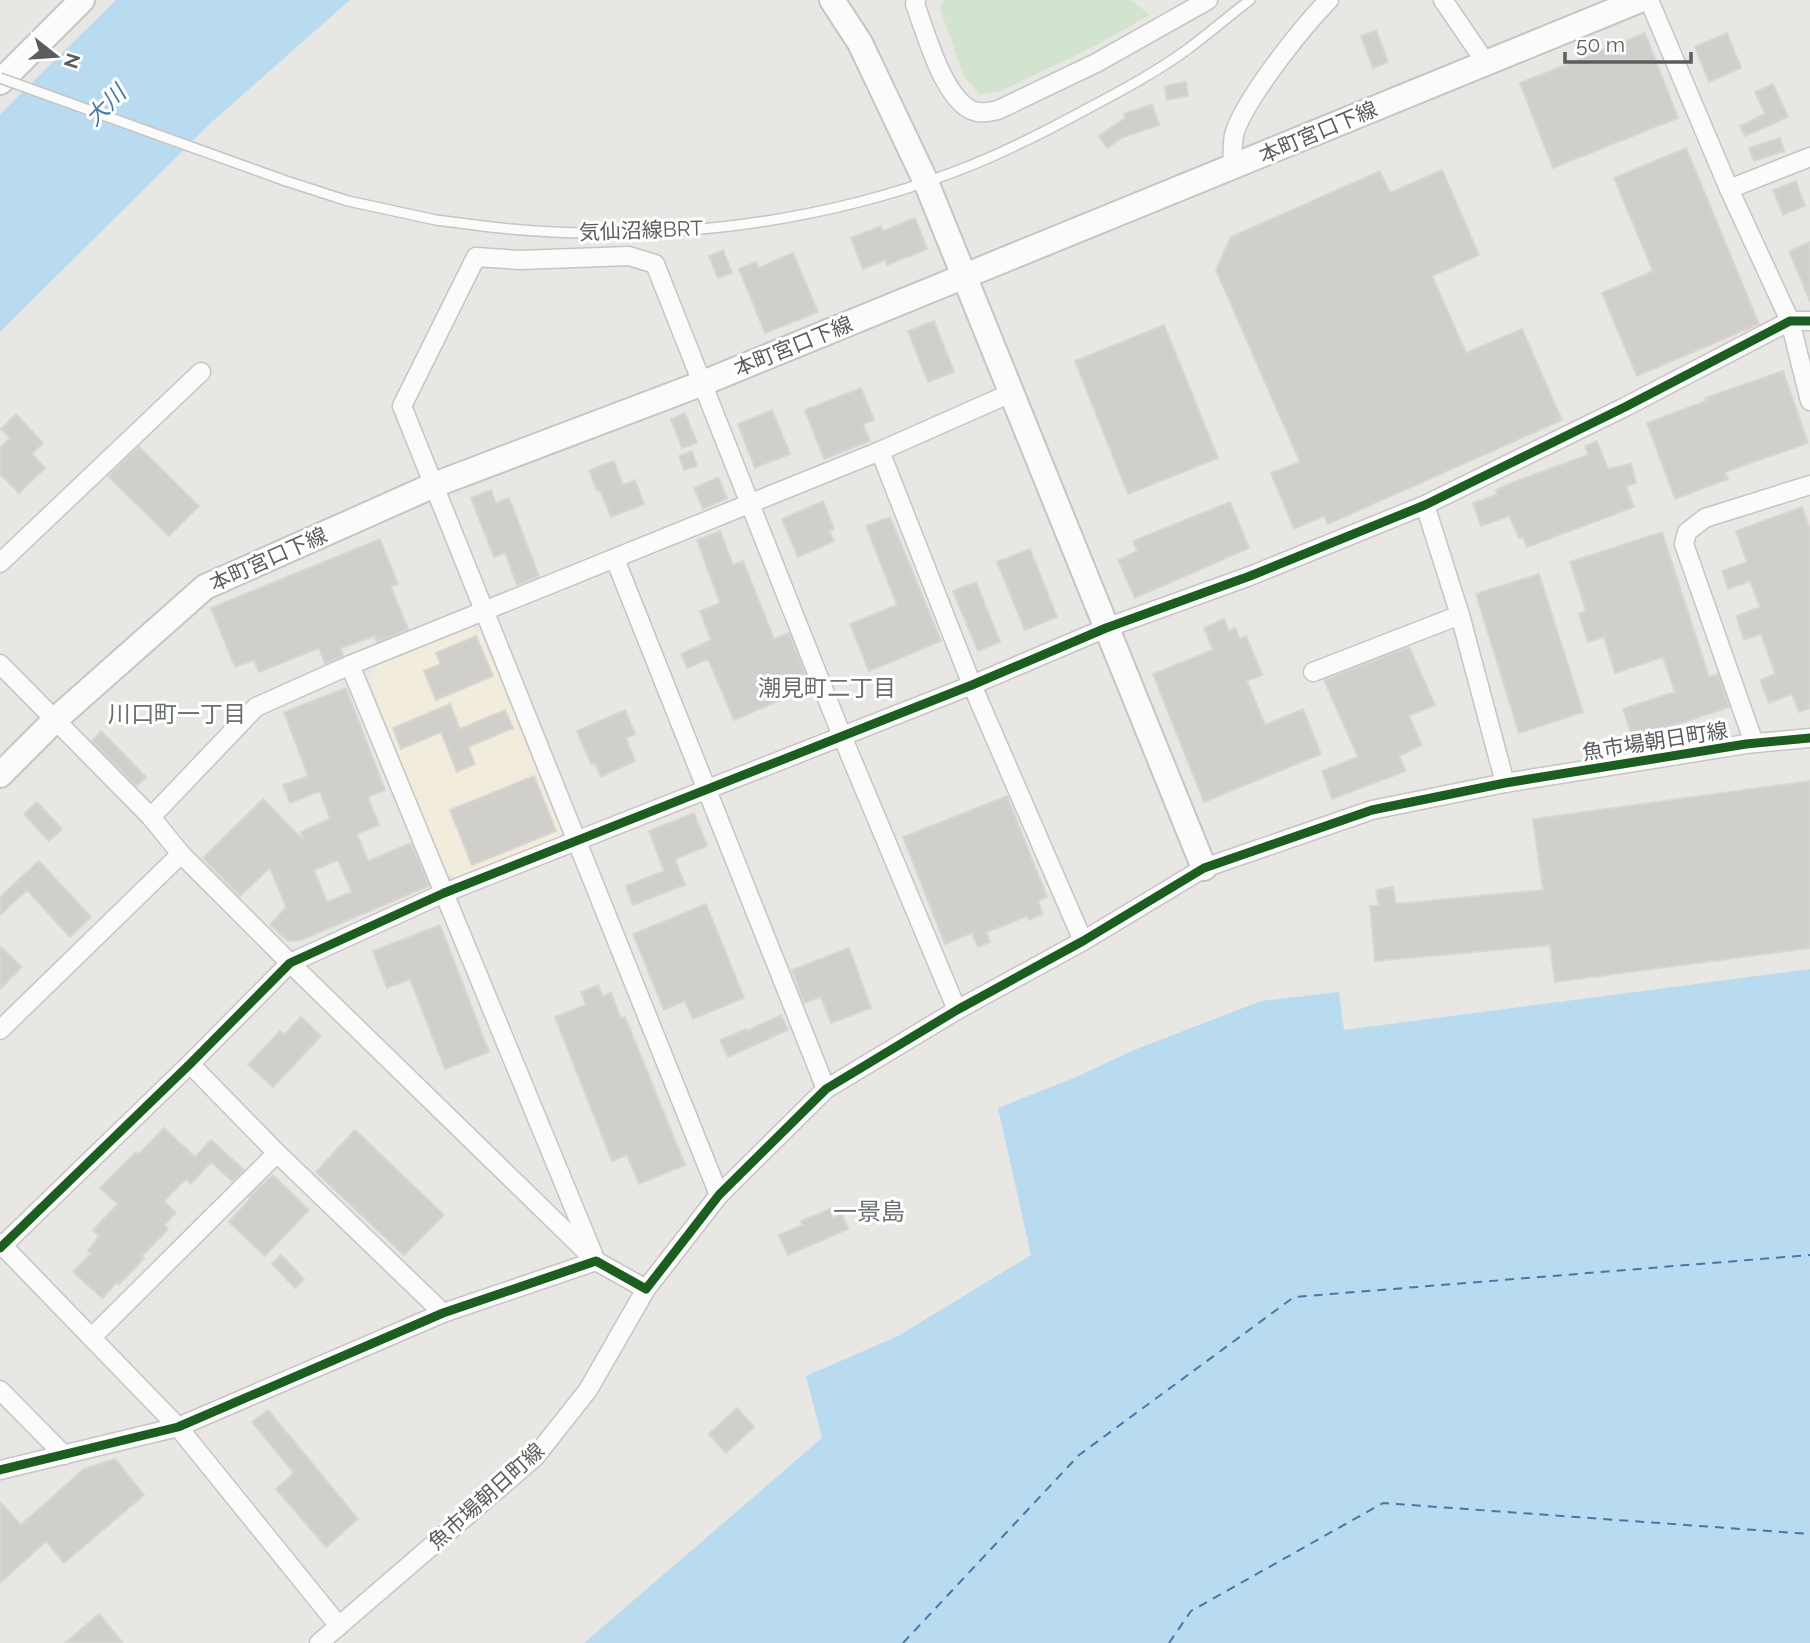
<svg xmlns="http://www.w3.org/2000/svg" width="1810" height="1643" font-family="Raleway,'Noto Sans JP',sans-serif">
<rect width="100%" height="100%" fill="#e9e7e3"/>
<polygon fill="#f2ecdc" points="470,627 481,634 562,833 554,844 461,880 445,871 369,680 377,665"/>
<polygon fill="#d2e3cf" points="944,0 1131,0 1150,15 1089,49 998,92 980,94 964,76 940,9"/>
<g fill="#b9dbf0">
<polygon points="116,0 350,0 214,120 0,332 0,114"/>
<polygon points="1810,969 1810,1643 584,1643 822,1438 806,1376 898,1336 1031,1255 998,1108 1076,1077 1134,1050 1261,1001 1339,992 1344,1030"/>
</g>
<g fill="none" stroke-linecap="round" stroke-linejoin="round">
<g stroke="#4578a6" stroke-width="2" stroke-dasharray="9 7" stroke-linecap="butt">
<polyline points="903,1643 1079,1455 1294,1297 1810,1255"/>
<polyline points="1169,1643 1191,1611 1383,1503 1810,1534"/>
</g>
</g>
<g fill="#d0cfcc" stroke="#d8d6d2" stroke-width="2" fill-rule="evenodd">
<polygon points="1376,30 1388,62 1373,68 1361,36"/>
<polygon points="1645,33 1678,118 1553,168 1520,83"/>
<polygon points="1727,33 1741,68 1709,82 1695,47"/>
<polygon points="1186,82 1188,96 1167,100 1165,86"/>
<polygon points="1773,84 1788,117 1745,136 1740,126 1765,114 1755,92"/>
<polygon points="1152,104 1159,125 1123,137 1107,148 1099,136 1125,118 1124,114"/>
<polygon points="1780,138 1784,151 1754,161 1749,148"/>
<polygon points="1686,148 1759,324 1637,376 1602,293 1653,271 1614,178"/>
<polygon points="1442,170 1479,255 1432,276 1466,353 1522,329 1562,420 1328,524 1324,516 1294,529 1271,473 1300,462 1216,270 1231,237 1380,171 1390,193"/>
<polygon points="1796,181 1805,206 1783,215 1773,190"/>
<polygon points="915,218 927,249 887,265 885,260 863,269 851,238 881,226 883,231"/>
<polygon points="1810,242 1810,301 1789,251"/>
<polygon points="723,250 732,273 718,278 709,256"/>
<polygon points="793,253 818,312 765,333 739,269 756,262 759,268"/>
<polygon points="934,321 954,372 928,382 908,331"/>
<polygon points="1164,325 1218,458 1128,494 1075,361"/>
<polygon points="1783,371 1808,443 1725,472 1728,479 1675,499 1647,423 1706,401 1705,398"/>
<polygon points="861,388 874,420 863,424 870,441 824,459 805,410"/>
<polygon points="772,410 790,454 755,468 738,424"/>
<polygon points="685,413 697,443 682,448 671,419"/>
<polygon points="16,414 43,443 32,454 45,468 19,493 0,474 0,448 10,438 1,429"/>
<polygon points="1597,441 1608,469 1631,464 1636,483 1626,486 1634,507 1527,547 1523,537 1519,538 1509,516 1481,526 1473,503 1497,495 1496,490 1506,485 1588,455 1585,446"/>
<polygon points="139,447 199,506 169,536 108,476"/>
<polygon points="692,451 697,466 684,470 679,456"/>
<polygon points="614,461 623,485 635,480 644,504 611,517 600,490 597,491 589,470"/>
<polygon points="718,477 727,498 703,509 694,488"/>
<polygon points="491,490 496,503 509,498 539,576 517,585 505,553 494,557 471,498"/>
<polygon points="823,501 834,529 829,531 834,541 798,557 782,519"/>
<polygon points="1230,502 1249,548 1135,598 1118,560 1137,551 1133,541"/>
<polygon points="1802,507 1810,529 1810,708 1799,712 1792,694 1769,703 1760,680 1775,674 1761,634 1744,640 1736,616 1760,607 1750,581 1728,589 1722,571 1747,562 1736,531"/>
<polygon points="890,517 941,641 869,671 850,624 897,605 866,526"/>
<polygon points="720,531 733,565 743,561 774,639 789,633 811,687 734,720 708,659 687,668 681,654 711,640 700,611 720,603 697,540"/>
<polygon points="1662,532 1709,677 1718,674 1729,707 1633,739 1623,709 1675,692 1663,657 1615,673 1604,637 1588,642 1579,614 1586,611 1570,562"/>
<polygon points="380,539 398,584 391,587 408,629 377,642 375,636 341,648 343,656 325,664 319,648 259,672 254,660 235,667 211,608"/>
<polygon points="1030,549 1057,617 1025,630 997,562"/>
<polygon points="1539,574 1583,712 1519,733 1476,594"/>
<polygon points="976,582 1000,642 978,651 953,591"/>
<polygon points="1224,619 1229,631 1235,628 1240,639 1246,636 1262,675 1247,681 1265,725 1303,709 1321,754 1204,802 1153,674 1213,650 1204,628"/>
<polygon points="476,636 493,676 436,700 424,671 441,664 436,653"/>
<polygon points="1409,647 1435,705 1409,716 1422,745 1399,756 1406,771 1332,799 1322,771 1358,757 1324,680"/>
<path d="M346,688L385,790L368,797L379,825L357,834L368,861L411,843L429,886L301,940L288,941L270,925L286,907L270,868L240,896L203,858L263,799L304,841L301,832L330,819L320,791L290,803L283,785L308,776L284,712ZM338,860L352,892L327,902L314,870Z"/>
<polygon points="450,704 460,729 505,710 513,728 468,747 475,764 457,772 441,732 401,749 393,728"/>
<polygon points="625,710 635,734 626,738 635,761 601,777 595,763 591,764 577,731"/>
<polygon points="101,731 146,777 137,786 92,741"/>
<polygon points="534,776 556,831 472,865 450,810"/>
<polygon points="1810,781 1810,948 1555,982 1550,945 1375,961 1370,906 1379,906 1376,890 1393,887 1396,904 1543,890 1533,819"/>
<polygon points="1007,796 1047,897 1038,901 1043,914 1029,920 1027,916 987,932 990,942 978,947 972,933 945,944 903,837"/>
<polygon points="37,802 62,829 49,841 24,814"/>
<polygon points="694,813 707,846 675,859 685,885 633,905 626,886 664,871 649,831"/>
<polygon points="39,861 91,917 70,937 27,890 0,915 0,897"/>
<polygon points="706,904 744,998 693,1019 685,1001 664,1010 633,934"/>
<polygon points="440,925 489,1052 445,1069 410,979 387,988 373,951"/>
<polygon points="0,946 22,967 0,989"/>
<polygon points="849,948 871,1008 831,1023 821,997 804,1003 792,970"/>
<polygon points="598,985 603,996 611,993 621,1019 625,1017 685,1165 639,1184 627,1155 612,1161 555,1017 586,1005 581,992"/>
<polygon points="781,1015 788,1030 728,1057 720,1040 746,1029 747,1031"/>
<polygon points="301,1017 321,1036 273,1087 248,1065 280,1031 284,1035"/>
<polygon points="164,1128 195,1157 211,1140 244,1170 232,1181 211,1162 191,1184 186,1179 164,1201 176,1213 164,1225 168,1229 142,1256 144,1258 135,1268 119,1284 117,1282 102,1298 73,1272 91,1254 88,1251 99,1236 93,1230 118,1204 100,1188 136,1152 138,1155"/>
<polygon points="355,1130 444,1215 404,1255 316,1172"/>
<polygon points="273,1175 309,1210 265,1256 229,1222 251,1198 249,1197"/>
<polygon points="830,1209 833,1218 842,1214 848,1229 788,1255 779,1235 803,1225 801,1221"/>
<polygon points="281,1255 304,1279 295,1288 272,1264"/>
<polygon points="737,1408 754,1427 726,1453 709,1434"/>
<polygon points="268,1410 358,1519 326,1547 276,1489 294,1473 252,1422"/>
<polygon points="115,1459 144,1495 64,1563 46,1541 0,1583 0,1502 21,1525 84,1469"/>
<polygon points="99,1614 123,1643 65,1643"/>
</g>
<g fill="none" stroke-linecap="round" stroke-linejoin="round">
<defs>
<path id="lane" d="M491,227C646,244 808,227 954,172C999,155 1041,134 1083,111C1119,92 1155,73 1188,49C1209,33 1229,16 1250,0"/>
<g id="street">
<path d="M916,0L915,4C926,33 942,95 971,110C980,114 989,112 998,110L1096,63L1208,0"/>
<polyline points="1443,0 1486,63"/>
<polyline points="1649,0 1729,189 1790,321 1810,401"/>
<path d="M1232,168C1233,158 1232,145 1234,135C1243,101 1304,25 1329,0"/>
<polyline points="1729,189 1810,157"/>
<polyline points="880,451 972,685 1083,941"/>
<polyline points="1425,505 1460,615 1505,783"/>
<polyline points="615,559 826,1089"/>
<polyline points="0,563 201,372"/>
<polyline points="0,664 151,817 181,854 290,963 596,1261"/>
<polyline points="350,665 593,1254"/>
<polyline points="1313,672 1460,615"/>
<polyline points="1754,743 1684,544 1687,532 1705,518 1810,485"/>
<polyline points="151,817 256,707 350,665 880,451 1011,393"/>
<polyline points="0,1030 181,854"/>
<polyline points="190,1064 277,1153 443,1313"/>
<polyline points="719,1195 402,406 476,257 520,260 629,256 655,264 842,736 957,1010"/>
<polyline points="0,1243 178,1427 339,1626"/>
<polyline points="0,1248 190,1064 290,963 444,893 972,685 1106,628 1250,576 1425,505 1625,407 1790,321 1810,321"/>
<polyline points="92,1337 277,1153"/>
<polyline points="0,1390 64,1455"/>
<polyline points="0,1470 178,1427 443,1313 596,1261 646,1289 719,1195 826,1089 957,1010 1083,941 1204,868 1372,810 1505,783 1746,744 1810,738"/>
<polyline points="319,1643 535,1457 588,1390 646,1289"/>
</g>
<g id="secondary">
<polyline points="832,0 860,43 926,182 1204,868"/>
<polyline points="0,82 82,0"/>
<polyline points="0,775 56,719 205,587 434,485 703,383 1640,0"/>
</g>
</defs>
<use href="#lane" stroke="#c5c5c5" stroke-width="12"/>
<use href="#street" stroke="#c5c5c5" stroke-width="21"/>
<use href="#secondary" stroke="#c5c5c5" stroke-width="28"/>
<use href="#lane" stroke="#fcfbfb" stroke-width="9"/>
<use href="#street" stroke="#fcfbfb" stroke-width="18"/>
<use href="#secondary" stroke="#fcfbfb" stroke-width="24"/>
<defs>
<polyline id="lane-bridge" points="0,78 286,181 348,201 436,220 491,227"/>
</defs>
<use href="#lane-bridge" stroke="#c5c5c5" stroke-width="12" stroke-linecap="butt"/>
<use href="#lane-bridge" stroke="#fcfbfb" stroke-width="9"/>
<defs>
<g id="cycleway">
<polyline points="0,1248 190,1064 290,963 444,893 972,685 1106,628 1250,576 1425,505 1625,407 1790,321 1810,321"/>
<polyline points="0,1470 178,1427 443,1313 596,1261 646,1289 719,1195 826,1089 957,1010 1083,941 1204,868 1372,810 1505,783 1746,744 1810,738"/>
</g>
</defs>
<use href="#cycleway" stroke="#fff" stroke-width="13"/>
<use href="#cycleway" stroke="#1b5e20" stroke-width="9"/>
</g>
<g text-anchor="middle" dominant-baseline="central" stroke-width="6" stroke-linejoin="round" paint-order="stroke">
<g font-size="21" fill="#595d60" stroke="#fff">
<text transform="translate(1318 132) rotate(-23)">本町宮口下線</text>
<text transform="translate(641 230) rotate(-2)">気仙沼線BRT</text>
<text transform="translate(793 346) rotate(-22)">本町宮口下線</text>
<text transform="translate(268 559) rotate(-24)">本町宮口下線</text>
<text transform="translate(1655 741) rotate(-9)">魚市場朝日町線</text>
<text transform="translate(486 1496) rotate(-42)">魚市場朝日町線</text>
</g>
<g font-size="23" font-style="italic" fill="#4578a6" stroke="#fff">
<text transform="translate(105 105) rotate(-45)">大川</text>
</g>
<g font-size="23" fill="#6a6f72" stroke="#fff">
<text x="827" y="687">潮見町二丁目</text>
<text x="177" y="713">川口町一丁目</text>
</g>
<g font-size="24" fill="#6a6f72" stroke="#fff">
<text x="869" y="1211">一景島</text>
</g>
</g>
<g transform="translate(56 56) rotate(107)" stroke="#ffffff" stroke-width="5" paint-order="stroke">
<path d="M0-5L12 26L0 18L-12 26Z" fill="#595d60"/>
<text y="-10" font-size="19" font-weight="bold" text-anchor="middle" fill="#595d60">N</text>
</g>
<path d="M1565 52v10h126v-10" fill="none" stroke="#595d60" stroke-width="3.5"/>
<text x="1576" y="52" font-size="21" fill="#595d60" stroke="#ffffff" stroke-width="5" paint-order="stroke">50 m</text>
</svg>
